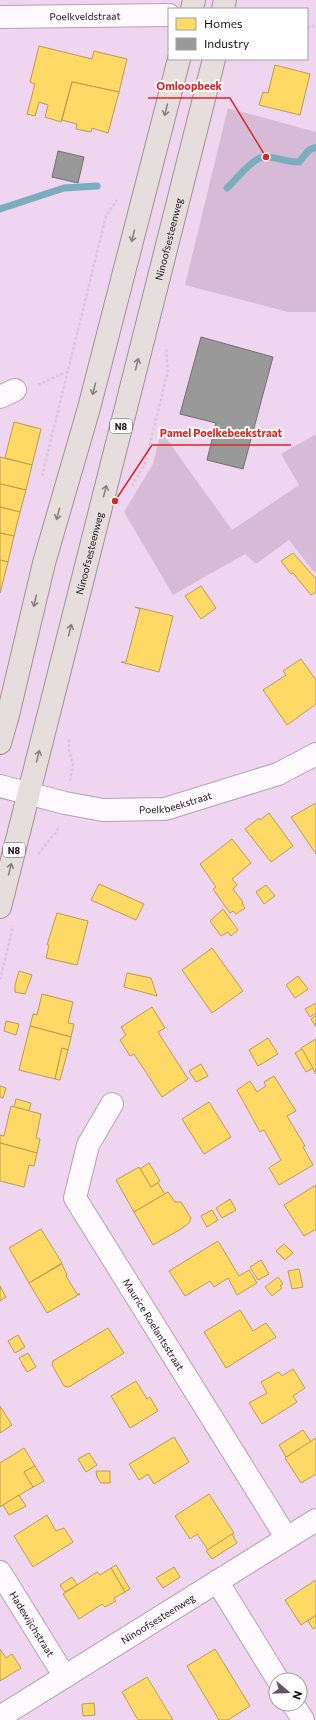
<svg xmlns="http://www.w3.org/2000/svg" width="316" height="1720" font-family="Commissioner,sans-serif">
<rect width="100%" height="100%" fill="#f0d5f0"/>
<g fill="#d7bbd6">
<polygon points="228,108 316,132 316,312 288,312 185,285"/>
<polygon points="161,431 232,530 299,485 281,454 316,434 316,570 314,572 289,540 256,564 245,554 173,595 124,512 153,464"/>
</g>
<g fill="#ffd966" stroke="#bb9b50">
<polygon points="39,46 92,59 94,51 127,59 119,92 72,82 61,122 45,117 48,105 39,102 35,116 27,114 35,84 30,82"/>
<polygon points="275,65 310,74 300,115 259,105 263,92 268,93"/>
<polygon points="72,82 119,92 108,133 92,128 91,132 76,129 77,124 62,120"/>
<polygon points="14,422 41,429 32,465 5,458"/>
<polygon points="0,457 32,465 26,490 0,484"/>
<polygon points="0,484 26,490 20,512 0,507"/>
<polygon points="0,507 20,512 14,536 0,533"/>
<polygon points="0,533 14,536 8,562 0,560"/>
<polygon points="293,553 316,579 316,592 311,595 293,573 291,574 281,561"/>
<polygon points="0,560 8,562 0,593"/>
<polygon points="201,586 216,608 201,619 185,596"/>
<polygon points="135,607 173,616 159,672 121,662 126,662 140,609"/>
<polygon points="301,659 316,680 316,704 287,725 263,690 286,675 283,671"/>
<polygon points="316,803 316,854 291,817"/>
<polygon points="269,813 293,846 271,862 245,829 259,818 260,820"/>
<polygon points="232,839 251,863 232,879 237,885 233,889 243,902 242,903 245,908 236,914 233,911 230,913 213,889 216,887 200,864"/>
<polygon points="99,884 144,904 136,920 91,900"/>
<polygon points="266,885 275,896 264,904 256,892"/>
<polygon points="223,909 238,930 231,936 228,932 221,936 210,921"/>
<polygon points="57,913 88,921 77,965 46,958 49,945 47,945"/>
<polygon points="212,948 243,991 212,1013 182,970"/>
<polygon points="19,971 32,975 25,994 15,992 15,985"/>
<polygon points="127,973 151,978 157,996 124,987"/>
<polygon points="298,976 308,989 295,998 286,985"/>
<polygon points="42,994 73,1002 68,1023 74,1024 71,1037 30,1026 33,1014 37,1015"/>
<polygon points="316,1003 316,1013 310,1017 305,1009"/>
<polygon points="152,1007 165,1028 158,1032 188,1079 162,1097 134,1054 130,1056 120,1040 126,1035 121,1027"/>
<polygon points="316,1015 316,1027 311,1019"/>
<polygon points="6,1021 19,1024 16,1035 4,1031"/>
<polygon points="30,1026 71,1037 68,1050 62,1048 55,1079 19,1070"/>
<polygon points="268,1038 278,1054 258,1066 249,1050"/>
<polygon points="316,1039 316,1074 301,1048"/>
<polygon points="62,1048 68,1050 60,1080 55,1079"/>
<polygon points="302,1049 313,1068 306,1072 295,1053"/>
<polygon points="201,1064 208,1076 196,1082 189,1071"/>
<polygon points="274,1076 296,1111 287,1116 305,1146 303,1147 313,1165 279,1185 269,1168 281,1160 264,1130 260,1132 237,1090 250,1081 257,1092 266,1086 264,1082"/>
<polygon points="0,1086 6,1088 3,1098 0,1097"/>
<polygon points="16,1099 31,1103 29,1111 14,1107"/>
<polygon points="209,1102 231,1137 204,1154 182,1119"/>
<polygon points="11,1106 41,1114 36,1138 40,1139 37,1153 0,1143 0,1135 4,1136"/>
<polygon points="0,1143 37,1153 34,1166 29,1165 24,1187 0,1181"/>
<polygon points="149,1163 160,1181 151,1187 140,1169"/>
<polygon points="139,1167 151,1187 158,1183 165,1194 134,1212 116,1180"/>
<polygon points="316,1185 316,1229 304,1236 284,1205"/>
<polygon points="168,1192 175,1202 181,1202 191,1218 189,1223 181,1229 153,1245 134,1212"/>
<polygon points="230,1199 236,1210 222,1218 216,1208"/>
<polygon points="212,1210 218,1220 207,1227 201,1216"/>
<polygon points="41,1229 62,1263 29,1283 9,1248"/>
<polygon points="218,1241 239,1276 249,1270 257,1283 237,1295 228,1278 214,1287 210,1281 185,1296 169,1271"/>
<polygon points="284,1244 293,1253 285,1260 276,1251"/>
<polygon points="261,1260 269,1274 258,1280 250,1267"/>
<polygon points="62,1264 67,1275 66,1276 77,1294 80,1294 47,1313 29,1283"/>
<polygon points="299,1269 303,1287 292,1289 288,1271"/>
<polygon points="278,1277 283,1284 280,1286 282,1288 272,1296 265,1287"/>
<polygon points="0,1286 6,1297 0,1301"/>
<polygon points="240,1310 253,1331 266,1323 276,1337 226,1368 204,1332"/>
<polygon points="108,1328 124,1353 69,1387 64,1386 52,1365 53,1361"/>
<polygon points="18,1335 25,1347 15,1353 8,1341"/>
<polygon points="28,1353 36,1367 27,1372 19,1358"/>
<polygon points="293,1369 305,1388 293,1396 297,1402 262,1424 249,1403 267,1393 261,1382 279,1372 282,1376"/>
<polygon points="136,1381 147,1399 150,1397 158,1411 130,1428 111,1396"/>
<polygon points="0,1406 12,1425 0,1433"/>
<polygon points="303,1430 311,1442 286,1457 279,1445"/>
<polygon points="174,1437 189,1462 154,1484 148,1474 139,1480 129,1464"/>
<polygon points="316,1438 316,1474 301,1483 285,1458"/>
<polygon points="24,1448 35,1466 24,1472 33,1487 0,1507 0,1463"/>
<polygon points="89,1453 97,1465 86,1472 78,1459"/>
<polygon points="35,1466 44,1481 33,1487 24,1472"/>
<polygon points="96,1471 110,1471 110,1483 101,1483 97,1477"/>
<polygon points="209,1494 234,1533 208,1550 197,1534 190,1539 175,1516"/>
<polygon points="19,1495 26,1506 9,1515 3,1505"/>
<polygon points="47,1515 56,1531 64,1528 73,1542 33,1567 14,1536"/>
<polygon points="232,1534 237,1543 212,1559 206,1551"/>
<polygon points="116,1565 130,1589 125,1592 111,1568"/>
<polygon points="174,1567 180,1577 163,1588 156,1578"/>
<polygon points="111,1568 125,1592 114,1598 116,1601 105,1607 102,1604 79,1619 63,1594 97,1572 100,1575"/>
<polygon points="72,1577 77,1585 65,1592 60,1585"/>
<polygon points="316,1580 316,1615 301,1625 285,1600"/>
<polygon points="316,1615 316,1627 313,1629 308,1621"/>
<polygon points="0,1649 6,1658 12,1654 21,1668 0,1681"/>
<polygon points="215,1649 250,1706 228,1720 219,1720 187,1666"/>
<polygon points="147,1677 173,1720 138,1720 122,1692"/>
<polygon points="94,1703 95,1715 83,1716 82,1704"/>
</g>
<g fill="#999" stroke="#746e74">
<polygon points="58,151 84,157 78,183 52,177"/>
<polygon points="201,337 273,357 243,469 207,460 216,423 180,414"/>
</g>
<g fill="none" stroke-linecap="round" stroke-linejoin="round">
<g stroke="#7aadbe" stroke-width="7">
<path d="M227,188C236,180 253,157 265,157C276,156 287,163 299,162L309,150L316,147"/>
<polyline points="0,209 64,188 97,186"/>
</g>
<defs>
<g id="minor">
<path id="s1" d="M0,17L169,15"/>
<polyline points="0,397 15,390"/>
<path id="s2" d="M0,786L65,803L103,810L165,809L278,774L316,754"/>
<path id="s3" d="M112,1104L88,1145L75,1198L286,1537"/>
<path id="s4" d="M0,1572L65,1677"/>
<polyline points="217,1581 278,1680"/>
<polyline points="293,1704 303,1720"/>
<path id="s5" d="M0,1717L316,1520"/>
</g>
<g id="major">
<polyline points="192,9 194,0"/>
<polyline points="223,9 225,0"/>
<polyline points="0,743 8,715 44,563 89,408 179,59"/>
<path id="s6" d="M0,907L214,59"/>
</g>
</defs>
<use href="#minor" stroke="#b5a0b5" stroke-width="24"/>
<use href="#major" stroke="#a29193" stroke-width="24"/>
<g stroke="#d3cbd3" stroke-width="2.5" stroke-dasharray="3 2" stroke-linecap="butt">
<polyline points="307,28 316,25"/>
<polyline points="38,385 68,371"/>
<polyline points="42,476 106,216 117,200"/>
<polyline points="132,486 145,464 168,371 166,349"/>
<polyline points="69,739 69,750 73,764 70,781"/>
<polyline points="38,854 57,831 59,826"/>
<polyline points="0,980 13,926"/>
</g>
<use href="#minor" stroke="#fdf9fd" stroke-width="22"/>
<use href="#major" stroke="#e5dedc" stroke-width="22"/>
</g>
<defs><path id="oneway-shaft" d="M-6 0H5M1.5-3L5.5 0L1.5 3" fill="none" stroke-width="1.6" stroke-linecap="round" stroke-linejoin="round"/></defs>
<g stroke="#8b7f86">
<use href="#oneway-shaft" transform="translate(166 110) rotate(104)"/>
<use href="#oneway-shaft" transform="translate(133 236) rotate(104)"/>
<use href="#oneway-shaft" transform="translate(137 364) rotate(-76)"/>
<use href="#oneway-shaft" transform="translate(94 389) rotate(104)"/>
<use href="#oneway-shaft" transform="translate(105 491) rotate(-76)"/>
<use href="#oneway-shaft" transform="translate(58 514) rotate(105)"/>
<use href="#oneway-shaft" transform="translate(35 601) rotate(103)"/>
<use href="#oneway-shaft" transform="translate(70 630) rotate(-76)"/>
<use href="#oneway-shaft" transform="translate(38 756) rotate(-76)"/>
<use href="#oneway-shaft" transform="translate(10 869) rotate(-76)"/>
</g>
<g text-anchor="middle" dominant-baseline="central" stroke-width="4" stroke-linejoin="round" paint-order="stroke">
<g fill="#fefefe" stroke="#605460" stroke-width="1">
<rect x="110" y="419" width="22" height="14" rx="3"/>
<rect x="3" y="843" width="22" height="14" rx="3"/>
</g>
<g font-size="9" font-weight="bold" fill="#1c0b1c">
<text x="121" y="426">N8</text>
<text x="14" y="850">N8</text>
</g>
<g font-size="10" fill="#1c0b1c" stroke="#fefefe">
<text stroke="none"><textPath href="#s1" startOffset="85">Poelkveldstraat</textPath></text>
<text stroke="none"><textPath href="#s6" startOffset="689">Ninoofsesteenweg</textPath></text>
<text stroke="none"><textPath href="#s6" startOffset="365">Ninoofsesteenweg</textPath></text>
<text stroke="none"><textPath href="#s2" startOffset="179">Poelkbeekstraat</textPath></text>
<text stroke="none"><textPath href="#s3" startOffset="251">Maurice Roelantsstraat</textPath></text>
<text stroke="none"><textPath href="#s5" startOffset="186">Ninoofsesteenweg</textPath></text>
<text stroke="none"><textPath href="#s4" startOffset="61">Hadewijchstraat</textPath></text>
</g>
</g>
<path fill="none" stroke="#d62828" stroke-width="1.5" d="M266 157L230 98H148M115 501L152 445H291"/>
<g fill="#d62828" stroke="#fefefe" stroke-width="1.5">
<circle cx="266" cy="157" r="4"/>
<circle cx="115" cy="501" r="4"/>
</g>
<g font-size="11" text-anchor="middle" font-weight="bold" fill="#d62828" stroke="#fefefe" stroke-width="4" stroke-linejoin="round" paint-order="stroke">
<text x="189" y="90">Omloopbeek</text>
<text x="221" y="437">Pamel Poelkebeekstraat</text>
</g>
<rect x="168" y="8" width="140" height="52" fill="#fefefe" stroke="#a49da4"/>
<rect x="176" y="18" width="20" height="12" fill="#ffd966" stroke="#a49da4"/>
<text x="204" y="28" font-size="12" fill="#1c0b1c">Homes</text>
<rect x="176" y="38" width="20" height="12" fill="#999999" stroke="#a49da4"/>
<text x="204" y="48" font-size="12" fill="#1c0b1c">Industry</text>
<g transform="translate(288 1692) rotate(109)"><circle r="19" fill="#fefefe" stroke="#a49da4"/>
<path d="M0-3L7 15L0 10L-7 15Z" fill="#665266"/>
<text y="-6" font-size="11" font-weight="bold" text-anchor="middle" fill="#1c0b1c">N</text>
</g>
</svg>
